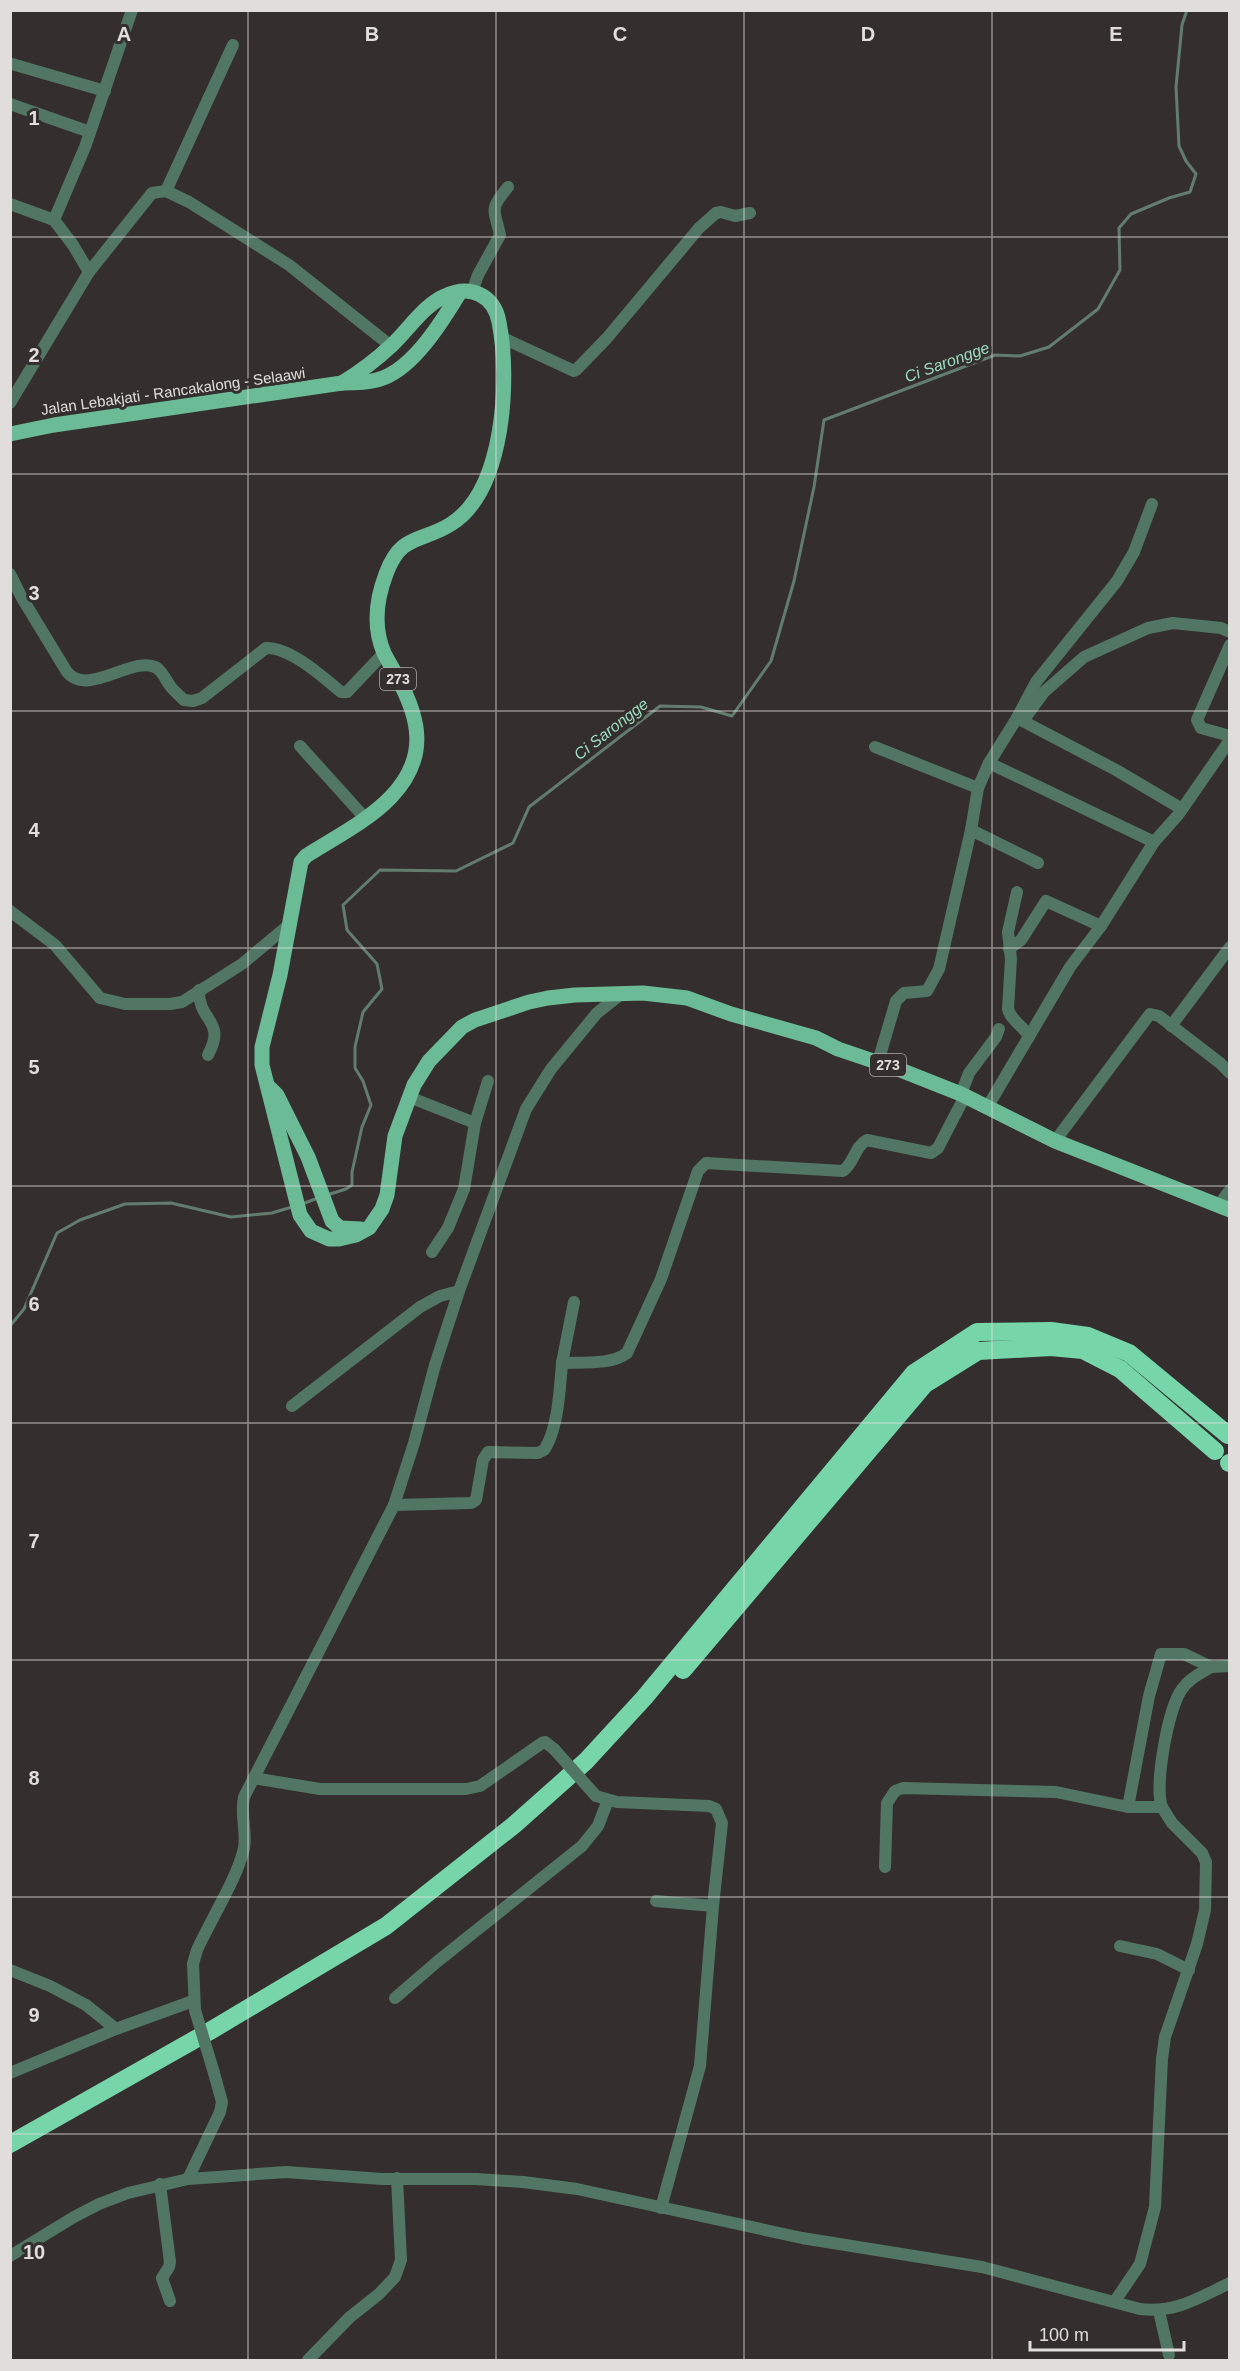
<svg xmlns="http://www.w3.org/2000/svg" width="1240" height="2371" font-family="Arial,sans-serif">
<rect width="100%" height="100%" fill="#342f2e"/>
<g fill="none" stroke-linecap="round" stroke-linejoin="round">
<g stroke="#637c70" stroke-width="3">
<polyline points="327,1195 346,1189 352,1185 352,1172 362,1127 371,1105 363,1081 355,1068 355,1047 363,1012 382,989 377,964 347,930 343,905 380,870 456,871 513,843 529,807 660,706 701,707 732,716 771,661 794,581 814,487 824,420 995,355 1020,356 1049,347 1098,309 1120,270 1119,228 1131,214 1169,198 1190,192 1196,174 1186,161 1179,146 1176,87 1182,25 1187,10"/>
<polyline points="302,1204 318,1198"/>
<polyline points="10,1326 24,1309 57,1233 80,1220 125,1204 171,1203 231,1217 272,1213 292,1207"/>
</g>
<g stroke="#527664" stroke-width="12">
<polyline points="12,64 105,91"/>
<polyline points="10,104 90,132"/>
<polyline points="166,191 233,45"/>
<polyline points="10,204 54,220"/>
<polyline points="89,272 152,193 166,191 189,202 289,265 391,346"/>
<path d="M472,292L478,275L500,235C494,208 489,210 508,187"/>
<polyline points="503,338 574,371 576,370 607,338 699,228 716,213 721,212 735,216 750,213"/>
<polyline points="10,403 89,272 73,245 54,220 85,147 132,10"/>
<path d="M10,574L22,598L67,672C88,698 134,654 157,668C163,672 166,681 171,687C175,692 180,696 184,700L193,701L202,698L266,648C290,647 323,677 341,692H347L384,653"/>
<polyline points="1230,645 1197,720 1201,728 1230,736"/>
<polyline points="1017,718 1116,770 1182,809"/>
<polyline points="1025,718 1044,692 1084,657 1148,628 1173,623 1221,628 1230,632"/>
<polyline points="300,746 365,818"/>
<polyline points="875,747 978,788"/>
<polyline points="989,763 1154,842"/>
<polyline points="971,830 1038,863"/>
<path d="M1017,892L1008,932L1011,959L1008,1009C1011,1021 1024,1026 1029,1037"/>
<polyline points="10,911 55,945 100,998 125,1004 170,1004 182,1002 242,964 291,923"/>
<polyline points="1009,949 1021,940 1046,901 1101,926"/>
<path d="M199,990C198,1022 227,1020 208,1055"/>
<polyline points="1171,1026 1230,947"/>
<polyline points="878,1062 896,1001 904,993 927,991 939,969 971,830 978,788 989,763 1017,718 1036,682 1117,581 1134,552 1152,504"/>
<polyline points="961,1094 969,1073 996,1037 999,1029"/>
<polyline points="409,1097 475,1123"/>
<polyline points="988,1106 1070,967 1101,926 1154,842 1178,815 1230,740"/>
<polyline points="1055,1141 1150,1014 1159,1016 1220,1063 1230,1073"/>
<polyline points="1218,1206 1230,1190"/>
<polyline points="432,1252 448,1228 464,1189 475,1123 488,1081"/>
<polyline points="562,1363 574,1302"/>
<polyline points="292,1406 420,1307 440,1296 459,1291"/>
<path d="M394,1505L471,1503L476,1500L483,1460L488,1452L538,1453L544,1450C558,1430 560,1388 562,1363C582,1362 612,1365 627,1353L661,1279L698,1171L706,1163L843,1171C854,1163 855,1146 867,1140L931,1153L938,1148L965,1096"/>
<polyline points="253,1778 320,1789 466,1789 480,1786 542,1743 545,1742 554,1749"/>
<polyline points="596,1796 617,1802 709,1806 716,1809 722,1823 713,1906 700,2066 661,2208"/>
<path d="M1162,1807C1154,1786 1168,1708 1182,1689C1190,1678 1200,1674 1211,1667"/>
<polyline points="885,1867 887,1803 895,1791 903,1788 1056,1792 1128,1807"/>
<polyline points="656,1901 713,1906"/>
<polyline points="1120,1946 1157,1954 1189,1970"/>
<polyline points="10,1970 50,1986 86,2005 116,2029"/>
<polyline points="395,1998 438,1961 582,1846 598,1826 608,1800"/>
<path d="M195,2010L193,1964L197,1950C210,1921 238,1877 244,1848C247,1831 240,1815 244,1797L394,1505L414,1443L435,1365L459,1291L526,1109L551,1069L597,1013L621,994"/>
<polyline points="10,2073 116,2029 193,2001"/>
<polyline points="188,2179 220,2112 222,2102 214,2073"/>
<polyline points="160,2184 170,2262 169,2267 162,2278 170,2301"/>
<path d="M10,2256L74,2217L99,2204L128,2193L188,2179L286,2172L382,2179H476L523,2182L577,2189L802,2238L982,2267L1140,2309C1177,2313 1198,2298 1230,2283"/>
<polyline points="1115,2301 1140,2264 1155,2207 1162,2059 1165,2037 1197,1944 1205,1910 1206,1862 1202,1853 1172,1823 1162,1807 1128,1807 1149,1696 1161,1654 1184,1654 1211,1667 1230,1666"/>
<polyline points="1159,2311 1169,2355"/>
<polyline points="308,2360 350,2317 379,2294 395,2277 401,2260 397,2178"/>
</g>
<g stroke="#6cbb97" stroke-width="15">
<path d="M342,383C360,372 376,360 392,345C408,330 424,305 445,296C470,284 494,295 499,322C510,378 505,490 451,524C421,543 401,533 386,574C376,600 373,627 384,653C388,661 393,669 397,677C421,720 428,758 391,797C368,821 334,838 306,856L301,862L280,975L262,1047V1065L300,1215L311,1231L329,1239H339L356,1235L369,1228L382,1209L387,1195L395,1136L414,1085L429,1061L462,1027L475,1020L529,1002L548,998L575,995L643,993L687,998L731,1014L816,1038L838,1049L903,1071L961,1094L1055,1141L1230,1210"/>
<path d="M10,434L54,425L342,383C356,383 370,383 383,378C415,366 443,320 460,292"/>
<polyline points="270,1088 277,1095 308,1157 332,1221 340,1228 361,1229"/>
</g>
<g stroke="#76d6aa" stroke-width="18">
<polyline points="1229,1463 1230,1463"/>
<polyline points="683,1670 925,1384 978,1351 1051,1347 1083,1350 1120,1369 1215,1451"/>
<polyline points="10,2144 210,2031 386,1926 514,1825 586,1761 644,1698 914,1373 977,1332 1051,1331 1088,1336 1129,1353 1228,1435"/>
</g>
<g stroke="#527664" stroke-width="12">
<polyline points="554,1749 596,1796"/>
<polyline points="195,2010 214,2073"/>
</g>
</g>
<path fill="none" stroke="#e0dddc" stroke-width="1.5" stroke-opacity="0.55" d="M248,10V2360M496,10V2360M744,10V2360M992,10V2360M10,237H1230M10,474H1230M10,711H1230M10,948H1230M10,1186H1230M10,1423H1230M10,1660H1230M10,1897H1230M10,2134H1230"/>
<g text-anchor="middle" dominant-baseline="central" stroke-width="6" stroke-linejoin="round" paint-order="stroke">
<g fill="#342f2e" stroke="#aca9a8" stroke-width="1.5">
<rect x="380" y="668" width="36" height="22" rx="4.5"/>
<rect x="870" y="1054" width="36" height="22" rx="4.5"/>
</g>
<g font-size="14" font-weight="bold" fill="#e0dddc">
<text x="398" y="679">273</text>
<text x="888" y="1065">273</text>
</g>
<g font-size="15" fill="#e0dddc" stroke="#342f2e">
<text transform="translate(173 391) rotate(-8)">Jalan Lebakjati - Rancakalong - Selaawi</text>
</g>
<g font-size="16" font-style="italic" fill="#9bddbd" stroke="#342f2e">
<text transform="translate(947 362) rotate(-20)">Ci Sarongge</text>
<text transform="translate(611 729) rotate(-38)">Ci Sarongge</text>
</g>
</g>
<g font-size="20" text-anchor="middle" font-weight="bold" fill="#e0dddc" stroke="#342f2e" stroke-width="6" stroke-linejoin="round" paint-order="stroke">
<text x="124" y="41">A</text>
<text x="372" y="41">B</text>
<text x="620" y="41">C</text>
<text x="868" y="41">D</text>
<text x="1116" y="41">E</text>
<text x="34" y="125">1</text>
<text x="34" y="362">2</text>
<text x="34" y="600">3</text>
<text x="34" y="837">4</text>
<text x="34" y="1074">5</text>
<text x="34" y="1311">6</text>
<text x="34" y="1548">7</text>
<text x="34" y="1785">8</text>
<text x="34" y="2022">9</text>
<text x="34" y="2259">10</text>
</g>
<rect width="1240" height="2371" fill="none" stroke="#e0dddc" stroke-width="24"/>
<path d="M1030 2341v9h154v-9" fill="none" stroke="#e0dddc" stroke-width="3"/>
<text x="1039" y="2341" font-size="18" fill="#e0dddc" stroke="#342f2e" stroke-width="4.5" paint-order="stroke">100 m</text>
</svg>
